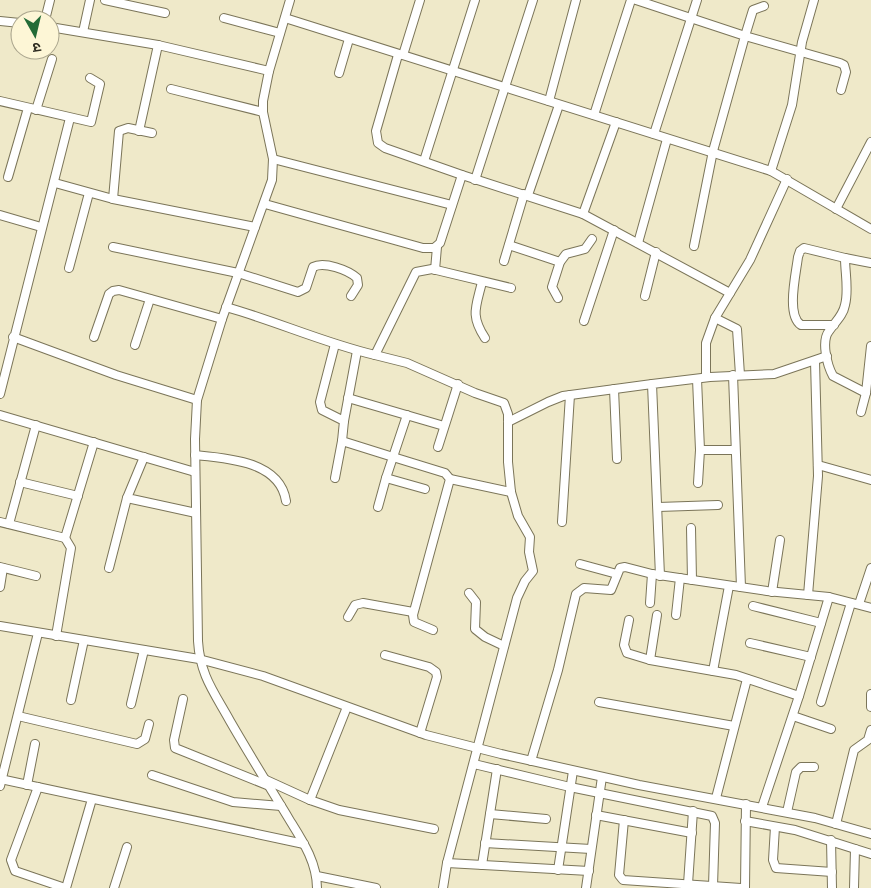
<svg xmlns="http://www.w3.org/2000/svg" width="871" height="888" font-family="'Playfair Display','Noto Sans Devanagari',serif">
<rect width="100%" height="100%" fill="#efe9c9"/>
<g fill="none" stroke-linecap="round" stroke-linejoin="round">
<defs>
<g id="minor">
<polyline points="105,0 165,13"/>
<path d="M290,0L269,71L263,101V112L273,159L272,180L222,319L197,400L195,439L198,641C200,675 214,692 230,721C249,754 269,786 289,819C302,840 317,862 317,888"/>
<polyline points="636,0 745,36 713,151 694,246"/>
<polyline points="764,6 753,10 745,36 840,63 844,65 846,72 841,90"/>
<polyline points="224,18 280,33"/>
<polyline points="285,18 771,171 871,229"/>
<polyline points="45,20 50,0"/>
<polyline points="0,21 20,23"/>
<polyline points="50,27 158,45 269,71"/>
<polyline points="83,32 90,0"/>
<polyline points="398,55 376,131 378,143 385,148 462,175 583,214 730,293"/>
<polyline points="403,55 420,0"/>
<polyline points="339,73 349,39"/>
<polyline points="171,89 263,112"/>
<polyline points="0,101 91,122 100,84 90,78"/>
<polyline points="549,101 576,0"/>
<polyline points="36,110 52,59"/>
<polyline points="594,115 631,0"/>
<polyline points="139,131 158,45"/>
<polyline points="654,134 697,0"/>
<polyline points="273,159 452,205"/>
<polyline points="424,161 475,0"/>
<polyline points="771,171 792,105 802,42 814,0"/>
<polyline points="8,177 28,108"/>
<polyline points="475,180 533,0"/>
<polyline points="55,183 113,199 255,227"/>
<polyline points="528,195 559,105"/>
<polyline points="113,199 119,131 128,128 152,133"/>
<polyline points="265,204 423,248 434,248 440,243 462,175"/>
<polyline points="836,209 871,142"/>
<polyline points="583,214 616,122"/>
<polyline points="0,215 41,227"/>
<polyline points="638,243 667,139"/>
<polyline points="509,245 560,262"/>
<path d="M113,247L238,273L298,292L306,288L313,267C324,261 348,270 357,278L358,285L351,296"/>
<polyline points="504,261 524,194"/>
<polyline points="69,268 89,193"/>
<polyline points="435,270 437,247"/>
<path d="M482,282C476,307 470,315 485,338"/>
<polyline points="645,296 656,252"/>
<polyline points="558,298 552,287 560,262 566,254 585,249 592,239"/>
<path d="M226,307C276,321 324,343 375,355L416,272L432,269L511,288"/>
<polyline points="715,318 737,329 740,375"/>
<polyline points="584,321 614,230"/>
<path d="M834,325H801C786,315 796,274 798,257L800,251L804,248L845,258"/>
<polyline points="13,337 116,375 197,400"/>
<polyline points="94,337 109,294 113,291 119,290 222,319"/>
<polyline points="335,344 320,402 322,410 344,421 342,441 393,457 386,478 425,489"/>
<polyline points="135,345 150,299"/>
<polyline points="375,355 407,363 475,393 504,403 508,414 508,462 511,492 518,516 530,537 529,552 533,571 525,581 517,598 447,863 443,888"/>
<polyline points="733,375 741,587"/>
<polyline points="706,377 706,343 715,318 750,260 787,179"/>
<polyline points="697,379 700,450"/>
<polyline points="614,389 617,459"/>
<path d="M866,393L833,376C827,365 821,341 829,331C835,322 843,316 845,305C849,290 845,273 845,258L871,263"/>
<polyline points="0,394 70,118"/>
<polyline points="348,398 444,426"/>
<polyline points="861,412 866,393 871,346"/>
<polyline points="0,415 195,472"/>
<polyline points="407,415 393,457 445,473 450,479 413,615 414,622 433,630"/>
<polyline points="344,421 357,351"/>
<polyline points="508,422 548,402 563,396 652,384"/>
<polyline points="438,447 458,384"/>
<path d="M195,455C227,458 280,461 286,501"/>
<polyline points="144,457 127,498 196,513"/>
<polyline points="818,465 871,480"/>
<polyline points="335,478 342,441"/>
<polyline points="450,479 511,492"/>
<polyline points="20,482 78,496"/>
<polyline points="698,483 700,450 734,450"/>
<polyline points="378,507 386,478"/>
<polyline points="658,507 718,505"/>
<polyline points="0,522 65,538 94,442"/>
<polyline points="562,522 570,395"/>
<polyline points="9,524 36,425"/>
<polyline points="691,528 692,580"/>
<polyline points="580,564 617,574"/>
<polyline points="0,567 36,576"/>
<polyline points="109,568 127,498"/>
<polyline points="660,576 652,384 710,377 774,374 827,356"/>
<polyline points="0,587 3,568"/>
<polyline points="772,592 780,540"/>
<polyline points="469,593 476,602 475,629 485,637 504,646"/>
<polyline points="808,595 818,476 815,361"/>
<polyline points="650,603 652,574"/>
<polyline points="859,604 871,568"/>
<polyline points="753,606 821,623"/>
<polyline points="676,615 680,578"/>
<polyline points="348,617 355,605 363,603 413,612"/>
<polyline points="629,620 624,645 627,653 650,660 736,675 799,696"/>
<polyline points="0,626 199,659 263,676 426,735 501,754 639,785 815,818 871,834"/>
<polyline points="56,636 71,548 65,538"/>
<polyline points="750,643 811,657"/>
<polyline points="385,655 429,667 436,672 437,677 420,733"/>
<polyline points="650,660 657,615"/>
<polyline points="713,671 729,586"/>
<polyline points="871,694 871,707"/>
<polyline points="183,699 174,740 175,748 267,785"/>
<polyline points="71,700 84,640"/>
<polyline points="599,702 734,726"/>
<polyline points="821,702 851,603"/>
<polyline points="131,704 144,650"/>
<polyline points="18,716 137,744 145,739 149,724"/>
<polyline points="793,716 831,729"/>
<polyline points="531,761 558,670 576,594 584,588 611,590 620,568 625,567 652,574 767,591 829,597 871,608"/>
<polyline points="474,764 570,787 712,816 715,823 713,886"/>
<polyline points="152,775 233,802 281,806"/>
<polyline points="0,779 304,844"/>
<polyline points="264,779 310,800 339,810 434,829"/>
<polyline points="27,785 35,744"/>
<polyline points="0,786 38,633"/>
<polyline points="38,787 11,860 15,871 65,888"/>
<polyline points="716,798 747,679"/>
<polyline points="310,800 347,707"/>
<polyline points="762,807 799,696 829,597"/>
<polyline points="787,812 796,772 801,767 814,767"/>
<polyline points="490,814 546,819"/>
<polyline points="596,815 692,833"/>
<polyline points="624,820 619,875 623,880 741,888"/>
<polyline points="745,821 795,830 871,854"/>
<polyline points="836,824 854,750 868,740 871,730"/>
<polyline points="775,827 773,860 776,868 832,872"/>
<polyline points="831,840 832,888"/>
<polyline points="485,843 591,849"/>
<polyline points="447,863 589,871"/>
<polyline points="482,865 497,769"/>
<polyline points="558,870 573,771"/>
<polyline points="317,876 376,888"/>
<polyline points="688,884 693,811"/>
<polyline points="66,888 92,799"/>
<polyline points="114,888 127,847"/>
<polyline points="586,888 602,777"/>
<polyline points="745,888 746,804"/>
<polyline points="854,888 855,849"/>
</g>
</defs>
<use href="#minor" stroke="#7b7559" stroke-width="10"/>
<use href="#minor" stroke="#fff" stroke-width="8"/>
</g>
<g transform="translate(35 35) rotate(172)"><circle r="24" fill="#fdf6d6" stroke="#aba68e"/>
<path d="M0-4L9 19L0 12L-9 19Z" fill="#236b37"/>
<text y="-8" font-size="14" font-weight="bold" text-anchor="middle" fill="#312e22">उ</text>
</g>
</svg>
